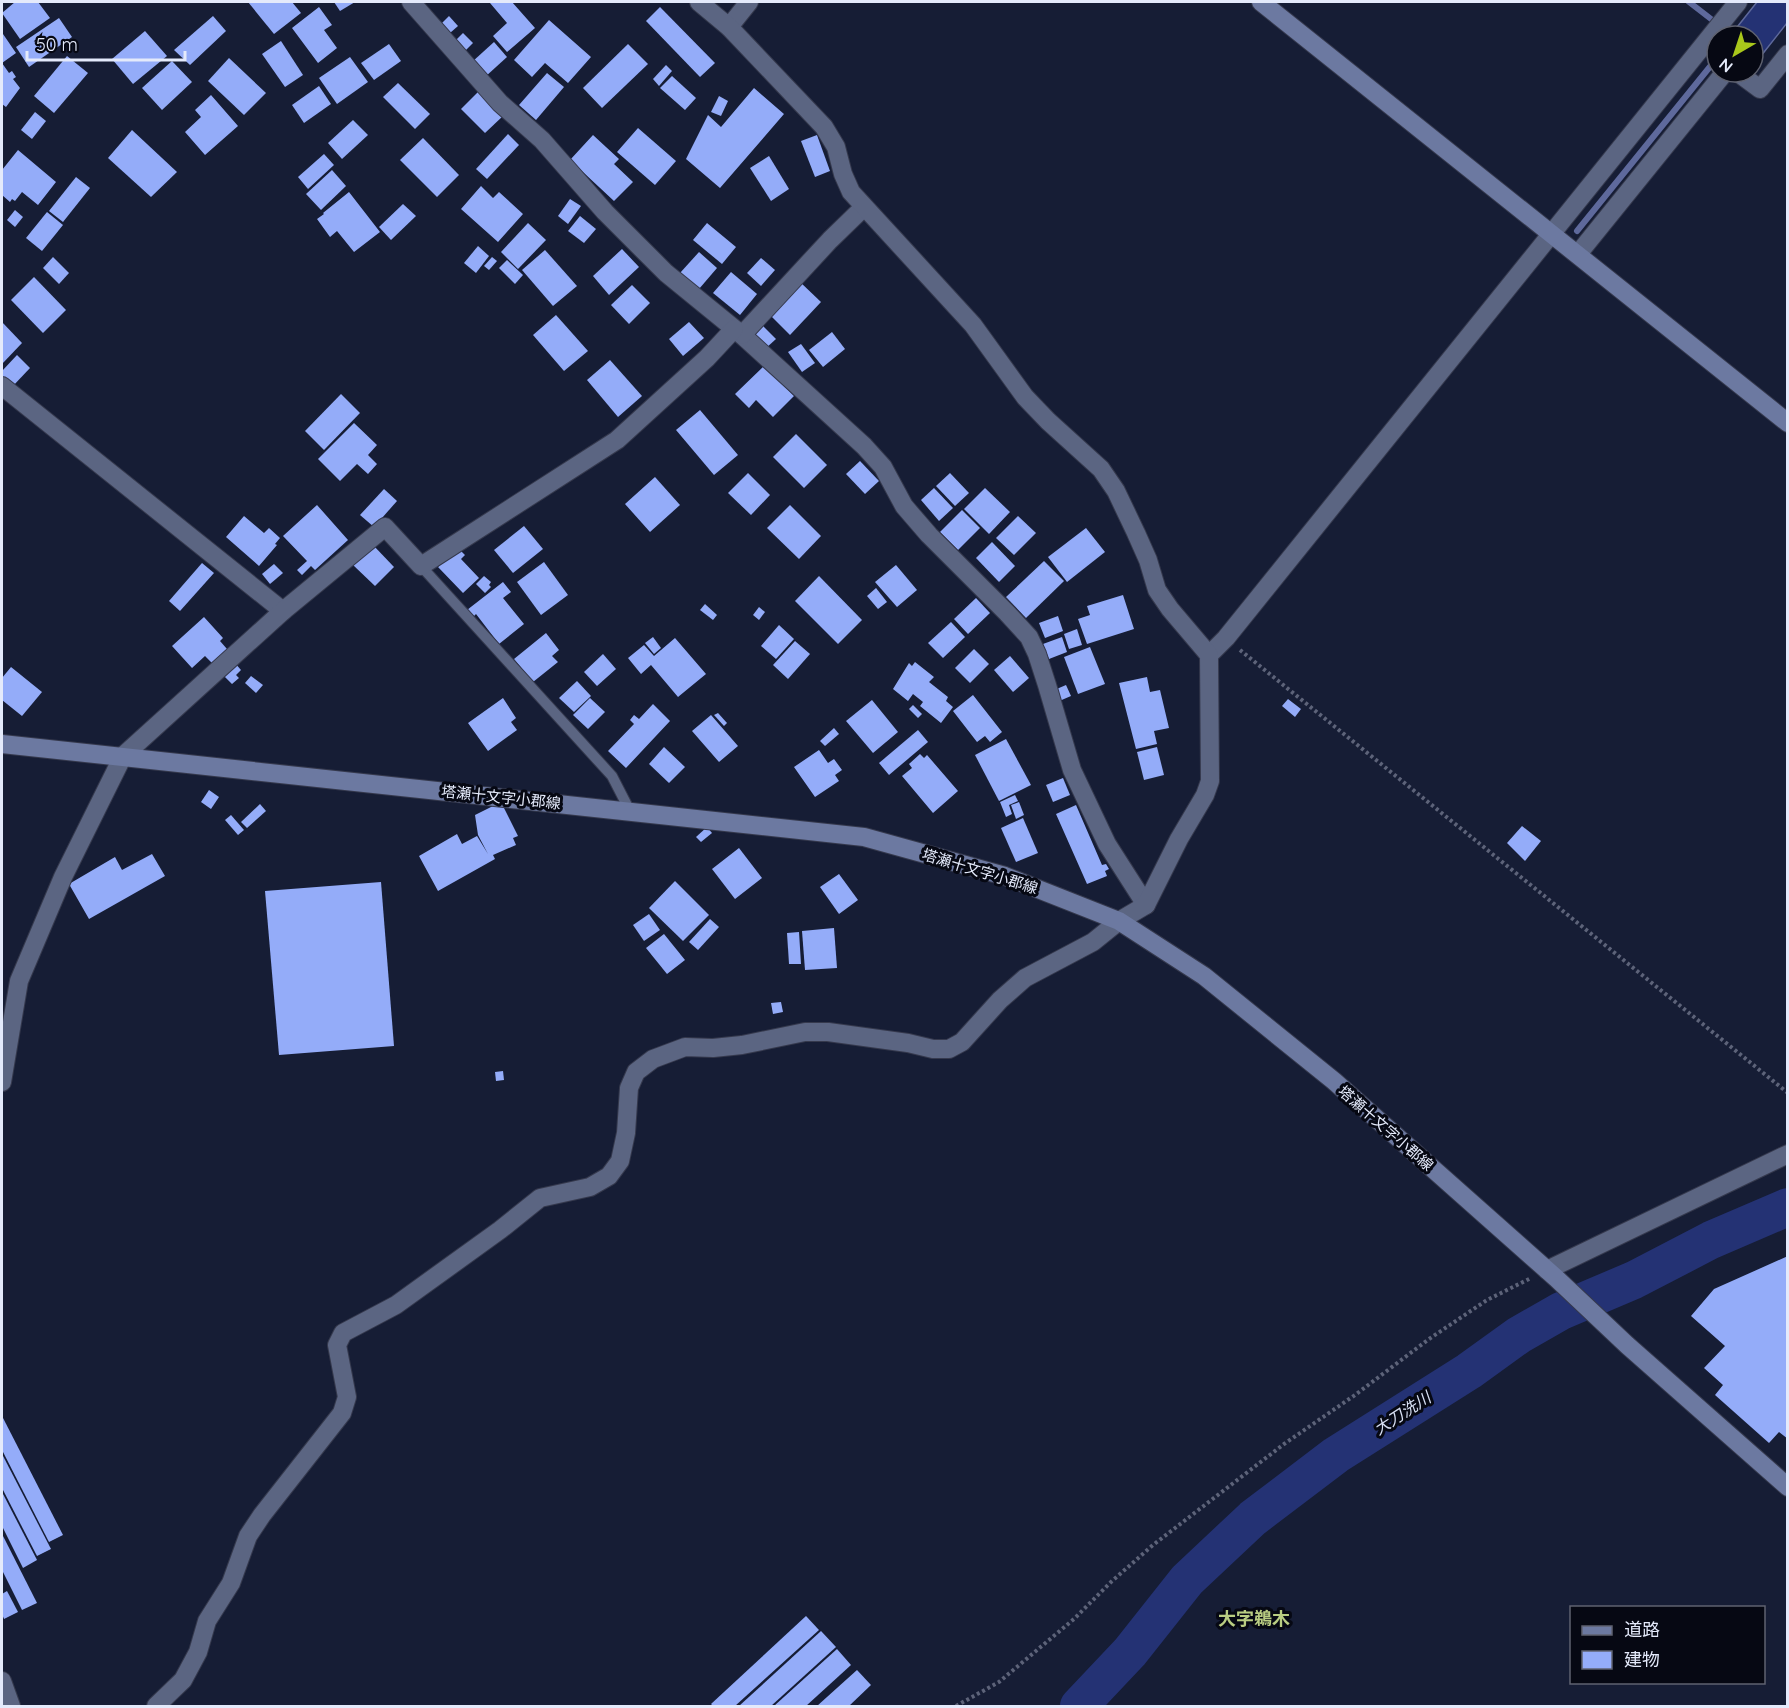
<svg xmlns="http://www.w3.org/2000/svg" width="1789" height="1708" font-family="Quicksand,'Noto Sans JP',sans-serif">
<rect width="100%" height="100%" fill="#161d35"/>
<polygon fill="#243274" stroke="#5e699c" stroke-width="1.5" points="1757,2 1787,2 1787,23 1753,66 1753,36 1730,36"/>
<g fill="none" stroke-linecap="round" stroke-linejoin="round">
<g stroke="#5e699c" stroke-width="6">
<polyline points="1689,2 1733,36"/>
<polyline points="1577,231 1717,58"/>
</g>
<polyline stroke="#243274" stroke-width="38" points="1079,1706 1130,1652 1187,1580 1253,1518 1336,1455 1469,1371 1519,1335 1561,1311 1634,1280 1711,1240 1788,1207"/>
</g>
<g fill="#94acf9">
<polygon points="15,2 38,2 50,18 20,39 2,13"/>
<polygon points="248,2 292,2 301,13 274,34"/>
<polygon points="334,2 355,2 340,11"/>
<polygon points="492,2 512,2 535,28 507,52 493,36 507,23 490,3"/>
<polygon points="319,7 332,25 324,30 337,48 318,63 292,28"/>
<polygon points="660,7 715,63 700,77 646,21"/>
<polygon points="213,16 226,31 190,65 174,50"/>
<polygon points="449,16 458,26 450,33 441,24"/>
<polygon points="59,18 72,37 29,67 16,47"/>
<polygon points="549,20 591,57 568,83 545,63 532,77 514,60"/>
<polygon points="145,31 167,56 133,84 112,59"/>
<polygon points="463,33 473,43 465,51 455,41"/>
<polygon points="3,34 16,53 2,63 9,73 12,71 16,77 13,79 20,88 6,107 2,104 2,35"/>
<polygon points="281,41 303,75 285,87 262,54"/>
<polygon points="494,42 507,57 485,77 472,62"/>
<polygon points="389,44 401,61 374,80 361,63"/>
<polygon points="628,44 648,64 602,108 583,88"/>
<polygon points="67,56 88,73 54,113 34,96"/>
<polygon points="350,57 368,82 337,104 319,78"/>
<polygon points="229,58 266,93 244,115 208,81"/>
<polygon points="172,61 192,82 162,110 142,88"/>
<polygon points="666,65 672,71 659,86 653,79"/>
<polygon points="547,73 564,87 536,120 519,105"/>
<polygon points="672,76 696,98 685,110 660,88"/>
<polygon points="398,83 430,114 415,129 383,97"/>
<polygon points="319,86 331,104 304,123 292,105"/>
<polygon points="754,88 784,114 720,188 686,159 708,115 721,127"/>
<polygon points="478,92 503,116 485,133 461,109"/>
<polygon points="211,95 238,126 205,155 185,132 201,117 195,110"/>
<polygon points="719,96 728,101 721,116 711,112"/>
<polygon points="35,112 46,121 32,139 21,130"/>
<polygon points="353,120 368,135 342,159 328,143"/>
<polygon points="638,128 676,161 655,185 617,152"/>
<polygon points="132,130 177,172 151,197 108,158"/>
<polygon points="508,134 519,145 487,179 476,169"/>
<polygon points="593,135 619,159 614,164 633,182 614,201 570,160"/>
<polygon points="817,135 830,171 815,177 801,141"/>
<polygon points="423,138 459,175 437,197 400,160"/>
<polygon points="18,150 56,182 38,205 22,192 15,201 12,199 10,202 2,195 2,170"/>
<polygon points="324,154 334,165 308,189 298,177"/>
<polygon points="769,156 789,189 771,201 750,168"/>
<polygon points="332,170 346,186 321,210 306,194"/>
<polygon points="76,177 90,188 63,222 49,211"/>
<polygon points="481,186 493,198 499,192 523,214 498,242 461,209"/>
<polygon points="349,192 380,232 354,252 337,231 330,237 317,219 324,214 323,213"/>
<polygon points="570,199 581,206 568,224 558,216"/>
<polygon points="403,204 416,216 391,240 379,227"/>
<polygon points="15,210 23,217 15,227 7,220"/>
<polygon points="47,212 63,225 42,251 26,238"/>
<polygon points="580,216 596,229 584,243 568,231"/>
<polygon points="528,223 546,240 518,269 501,252"/>
<polygon points="707,223 736,247 722,264 693,240"/>
<polygon points="478,246 489,256 476,273 464,263"/>
<polygon points="622,249 639,267 609,295 593,276"/>
<polygon points="545,250 577,286 553,306 522,270"/>
<polygon points="699,252 717,268 699,289 680,273"/>
<polygon points="53,257 69,273 59,284 43,268"/>
<polygon points="492,257 497,261 489,270 484,266"/>
<polygon points="761,258 775,270 761,286 747,273"/>
<polygon points="507,260 523,275 515,284 499,268"/>
<polygon points="731,272 757,294 740,315 713,293"/>
<polygon points="34,277 66,310 43,333 11,300"/>
<polygon points="799,281 821,302 790,335 768,313"/>
<polygon points="632,285 650,303 629,324 611,305"/>
<polygon points="556,315 588,351 564,371 533,335"/>
<polygon points="2,322 22,343 2,364"/>
<polygon points="689,322 704,338 683,356 669,339"/>
<polygon points="760,323 776,339 765,349 750,332"/>
<polygon points="832,332 845,349 823,367 809,350"/>
<polygon points="801,344 815,363 802,372 788,352"/>
<polygon points="17,355 30,368 12,387 2,377 2,371"/>
<polygon points="610,360 642,396 618,417 587,380"/>
<polygon points="764,366 794,396 773,417 756,400 749,408 735,394"/>
<polygon points="341,394 360,413 324,450 305,431"/>
<polygon points="700,410 738,455 714,475 676,430"/>
<polygon points="354,423 377,445 368,455 377,464 368,474 357,464 340,481 318,459"/>
<polygon points="796,434 827,465 804,488 773,457"/>
<polygon points="860,461 879,481 865,494 846,474"/>
<polygon points="748,473 770,495 751,515 728,493"/>
<polygon points="950,473 969,493 955,506 936,486"/>
<polygon points="655,477 680,505 650,532 625,504"/>
<polygon points="934,488 953,508 939,521 921,500"/>
<polygon points="985,488 1010,512 989,534 964,509"/>
<polygon points="384,489 397,501 374,527 360,515"/>
<polygon points="317,505 348,540 315,570 311,566 302,575 297,570 307,561 283,536"/>
<polygon points="790,505 821,536 799,559 767,528"/>
<polygon points="962,510 980,528 958,550 940,532"/>
<polygon points="244,516 264,533 269,528 280,538 275,544 277,545 259,566 226,537"/>
<polygon points="1018,516 1036,533 1014,555 996,538"/>
<polygon points="524,526 543,549 513,573 494,550"/>
<polygon points="1086,528 1105,552 1067,582 1048,557"/>
<polygon points="992,542 1015,566 999,582 976,558"/>
<polygon points="373,545 394,567 375,586 353,565"/>
<polygon points="458,548 465,555 461,559 479,578 463,593 438,567"/>
<polygon points="1044,561 1064,581 1026,618 1006,597"/>
<polygon points="544,562 568,595 541,615 517,582"/>
<polygon points="202,563 214,573 180,611 169,601"/>
<polygon points="274,564 283,573 270,584 262,574"/>
<polygon points="896,565 917,590 897,607 875,582"/>
<polygon points="484,576 491,582 489,585 491,587 485,593 476,584"/>
<polygon points="819,576 862,620 838,644 795,601"/>
<polygon points="503,582 511,592 503,598 524,624 499,644 476,614 473,617 467,610"/>
<polygon points="876,588 887,602 878,609 867,596"/>
<polygon points="1123,595 1134,629 1087,644 1078,619 1090,615 1087,606"/>
<polygon points="976,598 990,613 968,634 954,619"/>
<polygon points="705,604 717,615 713,620 700,610"/>
<polygon points="759,607 765,612 759,620 753,615"/>
<polygon points="1058,616 1063,631 1045,638 1039,623"/>
<polygon points="204,617 223,638 220,641 227,649 212,663 205,656 192,668 172,646"/>
<polygon points="951,622 965,637 943,658 928,643"/>
<polygon points="779,625 794,639 776,659 761,646"/>
<polygon points="1077,629 1082,645 1069,649 1064,634"/>
<polygon points="546,633 559,650 552,656 558,662 533,682 514,659"/>
<polygon points="653,637 661,648 654,654 645,643"/>
<polygon points="1062,637 1067,652 1049,659 1043,644"/>
<polygon points="675,638 706,674 678,697 651,665 641,674 628,658 644,645 654,656"/>
<polygon points="795,641 810,654 788,679 773,665"/>
<polygon points="1090,647 1105,684 1078,694 1064,657"/>
<polygon points="974,649 989,664 970,683 955,668"/>
<polygon points="603,654 616,669 597,686 584,672"/>
<polygon points="1010,656 1029,678 1013,692 994,670"/>
<polygon points="234,662 241,670 236,675 239,678 232,684 222,674"/>
<polygon points="915,662 934,677 929,682 948,697 946,701 953,707 941,723 920,706 923,702 913,694 908,701 893,689 909,663 912,666"/>
<polygon points="11,667 42,692 22,716 2,700 2,678"/>
<polygon points="251,676 263,685 256,693 245,683"/>
<polygon points="1147,677 1150,692 1160,690 1169,728 1154,731 1157,744 1136,749 1119,683"/>
<polygon points="577,681 591,696 574,712 559,698"/>
<polygon points="1066,685 1071,696 1057,702 1052,691"/>
<polygon points="973,695 1002,732 990,742 985,736 977,742 953,711"/>
<polygon points="503,698 516,718 511,722 517,730 488,751 468,723"/>
<polygon points="590,698 605,712 588,729 573,715"/>
<polygon points="1288,699 1301,709 1295,717 1282,706"/>
<polygon points="872,700 898,732 873,753 846,721"/>
<polygon points="653,704 670,721 626,768 608,751 634,724 630,720 634,715 639,719"/>
<polygon points="913,705 922,714 918,718 909,709"/>
<polygon points="718,713 727,723 724,726 714,715"/>
<polygon points="711,715 738,746 719,762 692,731"/>
<polygon points="834,728 839,734 825,746 820,741"/>
<polygon points="918,730 928,742 889,775 879,763"/>
<polygon points="1006,739 1031,785 999,801 975,755"/>
<polygon points="664,747 685,767 669,783 649,764"/>
<polygon points="1157,747 1164,775 1144,780 1137,752"/>
<polygon points="819,750 828,763 834,759 842,770 835,775 839,781 815,797 794,767"/>
<polygon points="920,754 924,758 927,755 958,791 933,813 902,776 912,768 909,764"/>
<polygon points="1063,778 1070,795 1053,802 1046,785"/>
<polygon points="209,790 219,797 211,809 201,802"/>
<polygon points="1015,795 1018,801 1009,805 1012,814 1006,817 1000,802"/>
<polygon points="501,802 518,836 513,838 516,845 493,855 495,859 438,891 419,856 457,834 462,844 477,836 488,854 478,835 475,815"/>
<polygon points="1019,802 1024,815 1016,819 1011,805"/>
<polygon points="260,804 266,811 247,828 241,822"/>
<polygon points="1076,805 1102,865 1106,864 1109,869 1105,871 1107,876 1087,884 1056,814"/>
<polygon points="231,815 244,830 238,835 225,820"/>
<polygon points="1023,818 1038,853 1016,862 1001,828"/>
<polygon points="1522,826 1541,841 1525,861 1507,843"/>
<polygon points="707,827 712,833 701,842 696,837"/>
<polygon points="739,848 762,878 735,899 712,869"/>
<polygon points="152,854 165,876 89,919 69,884 115,857 122,870"/>
<polygon points="839,874 858,900 839,914 820,887"/>
<polygon points="675,881 709,915 683,941 649,908"/>
<polygon points="381,882 394,1046 279,1055 265,891"/>
<polygon points="649,914 660,930 644,941 633,925"/>
<polygon points="710,919 719,927 698,950 689,942"/>
<polygon points="834,928 837,968 805,970 802,931"/>
<polygon points="799,932 801,964 789,964 787,933"/>
<polygon points="664,934 685,960 667,974 646,948"/>
<polygon points="781,1002 783,1012 773,1014 771,1003"/>
<polygon points="503,1071 504,1080 496,1081 495,1072"/>
<polygon points="1788,1256 1788,1439 1779,1432 1769,1443 1715,1395 1723,1385 1704,1368 1725,1346 1691,1316 1714,1289"/>
<polygon points="2,1416 63,1535 49,1542 2,1450"/>
<polygon points="2,1454 51,1549 37,1556 2,1488"/>
<polygon points="2,1492 37,1560 23,1568 2,1526"/>
<polygon points="2,1534 37,1603 22,1610 2,1570"/>
<polygon points="7,1591 18,1612 4,1619 2,1614 2,1594"/>
<polygon points="806,1616 819,1630 735,1706 713,1706 711,1704"/>
<polygon points="821,1631 836,1647 771,1706 739,1706"/>
<polygon points="837,1649 851,1665 806,1706 774,1706"/>
<polygon points="857,1670 871,1685 849,1706 817,1706"/>
</g>
<g fill="none" stroke-linecap="round" stroke-linejoin="round">
<defs>
<polyline id="lane" points="421,566 612,776 630,811"/>
<g id="street">
<polyline points="411,2 500,103 542,140 605,212 666,273 742,335 864,446 883,467 904,506 929,535 1007,613 1029,637 1037,654 1047,685 1072,770 1107,844 1146,905"/>
<polyline points="729,27 749,2"/>
<polyline points="1737,72 1760,89 1788,54"/>
<polyline points="1578,254 1725,72"/>
<polyline points="742,335 830,240 864,207"/>
<polyline points="2,386 283,611"/>
<polyline points="1209,655 1226,638 1738,2"/>
<polyline points="2,1082 19,981 63,877 123,756 283,611 385,527 421,566 617,440 707,358 734,329"/>
<polyline points="1547,1270 1788,1154"/>
<polyline points="2,1681 11,1706"/>
<polyline points="156,1706 183,1680 198,1652 207,1621 231,1583 248,1536 262,1515 342,1413 347,1397 337,1345 343,1333 396,1305 500,1230 540,1198 590,1187 609,1176 620,1161 626,1133 629,1088 636,1072 653,1059 685,1047 713,1048 742,1045 805,1032 828,1032 908,1043 933,1049 949,1049 962,1042 1000,1000 1025,978 1093,942 1119,921 1146,905 1179,839 1205,795 1210,781 1209,655 1170,609 1157,590 1148,560 1136,533 1116,491 1101,469 1048,421 1025,397 973,325 851,192 843,174 836,147 824,127 729,27 699,2"/>
</g>
<g id="secondary">
<polyline points="1261,2 1788,423"/>
<polyline points="2,744 864,837 1005,876 1119,921 1204,976 1334,1081 1556,1278 1627,1345 1788,1487"/>
</g>
</defs>
<use href="#lane" stroke="#35394d" stroke-width="12"/>
<use href="#street" stroke="#35394d" stroke-width="20"/>
<use href="#secondary" stroke="#35394d" stroke-width="20"/>
<g stroke="#5d6379" stroke-width="4" stroke-dasharray="3 3" stroke-linecap="butt">
<polyline points="1240,650 1788,1093"/>
<polyline points="956,1706 999,1682 1074,1619 1111,1582 1153,1545 1284,1444 1355,1395 1429,1339 1487,1300 1531,1278"/>
</g>
<use href="#lane" stroke="#5b6582" stroke-width="10"/>
<use href="#street" stroke="#5b6582" stroke-width="18"/>
<use href="#secondary" stroke="#6c79a1" stroke-width="18"/>
</g>
<g text-anchor="middle" dominant-baseline="central" stroke-width="6" stroke-linejoin="round" paint-order="stroke">
<g font-size="15" fill="#e4eafb" stroke="#060813">
<text transform="translate(501 797) rotate(6)">塔瀬十文字小郡線</text>
<text transform="translate(980 871) rotate(17)">塔瀬十文字小郡線</text>
<text transform="translate(1386 1128) rotate(41)">塔瀬十文字小郡線</text>
</g>
<g font-size="16" font-style="italic" fill="#d9e1f5" stroke="#060813">
<text transform="translate(1402 1413) rotate(-33)">大刀洗川</text>
</g>
<g font-size="18" font-weight="bold" fill="#b9cd82" stroke="#060813">
<text x="1254" y="1618">大字鵜木</text>
</g>
</g>
<rect width="1789" height="1708" fill="none" stroke="#e4eafb" stroke-width="6"/>
<rect x="1570" y="1606" width="195" height="78" fill="#060813" stroke="#5f6270" stroke-width="1.5"/>
<rect x="1582" y="1626" width="30" height="9" fill="#6c79a1" stroke="#5f6270" stroke-width="1.5"/>
<text x="1624" y="1636" font-size="18" fill="#e4eafb">道路</text>
<rect x="1582" y="1651" width="30" height="18" fill="#94acf9" stroke="#5f6270" stroke-width="1.5"/>
<text x="1624" y="1666" font-size="18" fill="#e4eafb">建物</text>
<g transform="translate(1735 54) rotate(219)"><circle r="28" fill="#060813" stroke="#5f6270" stroke-width="1.5"/>
<path d="M0-4.5L10 22L0 15L-10 22Z" fill="#a9c71b"/>
<text y="-9" font-size="16" font-weight="bold" text-anchor="middle" fill="#e4eafb">N</text>
</g>
<path d="M27 51v9h158v-9" fill="none" stroke="#e4eafb" stroke-width="3"/>
<text x="36" y="51" font-size="18" fill="#e4eafb" stroke="#060813" stroke-width="4.5" paint-order="stroke">50 m</text>
</svg>
